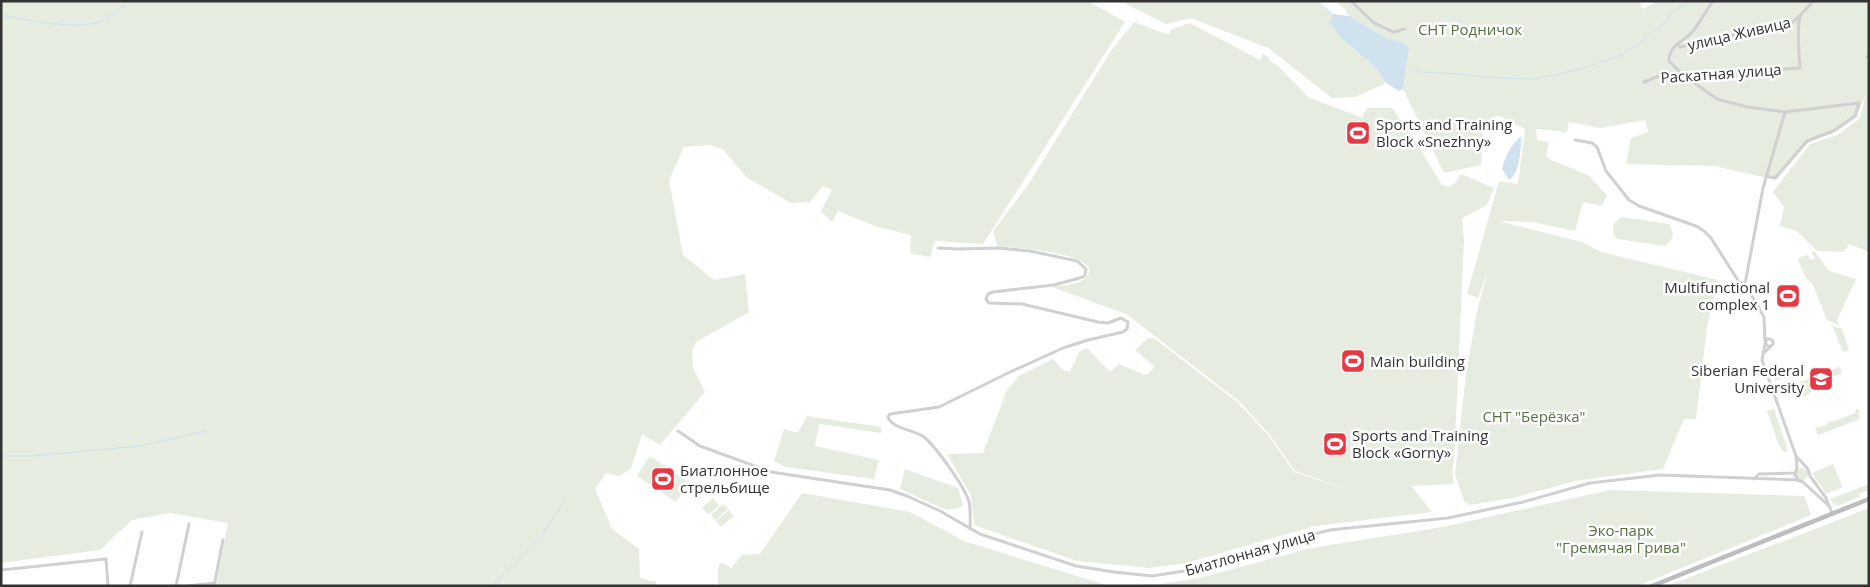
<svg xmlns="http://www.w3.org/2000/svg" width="1870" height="587" font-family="'Open Sans',sans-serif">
<rect width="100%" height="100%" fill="#fff"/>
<g fill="#e6ecdf">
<polygon points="1,1 1088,1 1125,22 983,244 935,241 930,257 910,253 911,235 878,227 838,211 832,222 821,211 832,190 823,186 810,202 791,203 746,177 724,150 710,145 684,147 669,180 683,255 714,280 745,274 749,312 696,342 692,351 693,368 705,392 660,445 642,434 631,469 619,476 606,473 595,489 612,529 639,549 640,578 656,582 656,586 216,586 228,523 170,513 132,520 100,550 1,563"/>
<polygon points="1120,1 1317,1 1332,14 1330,23 1339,36 1375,67 1386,83 1355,97 1332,98 1268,48 1191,18 1166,24"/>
<polygon points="1335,1 1639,1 1643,9 1657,1 1869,1 1869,252 1849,244 1844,252 1817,251 1797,231 1780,226 1784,207 1773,192 1810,144 1837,135 1860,118 1866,93 1857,117 1836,132 1809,142 1776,180 1714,166 1626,164 1631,138 1648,132 1645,120 1600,128 1569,122 1567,132 1536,129 1537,140 1549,142 1546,156 1549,159 1588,175 1607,195 1602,206 1583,202 1575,231 1532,222 1503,221 1502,222 1582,242 1601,252 1718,280 1707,327 1696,419 1684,419 1663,469 1575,481 1513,498 1469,505 1464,501 1455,474 1466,374 1477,311 1488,270 1478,298 1467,294 1499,181 1518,184 1525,129 1498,115 1483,127 1481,165 1444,173 1403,89 1409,48 1403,42 1386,38 1349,16 1345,9"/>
<path d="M1134,22L1169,35L1172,29L1190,23L1260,60L1263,54L1270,58L1269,60L1278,66L1308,97L1362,118L1367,108H1392L1414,139L1442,185L1449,187L1455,183L1461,174L1494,188L1487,205L1462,218L1464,241L1454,462L1452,470L1454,484L1411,486L1432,512L1315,526L1186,563L1149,568L1077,561L974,525L971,495L947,454L983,453L1007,390L1019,376L1053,359L1063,370L1070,372L1079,352L1087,348L1110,372L1119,364L1146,375L1155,367L1135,350L1148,338H1154L1237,402L1268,435L1294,472L1346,489L1295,471L1270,435L1239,401L1126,314L1052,287C1067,284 1087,286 1090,269C1079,251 1018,248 997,246L993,231L1028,185L1111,51Z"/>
<path d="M1622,217L1669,224C1675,234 1674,241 1664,246L1618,239C1609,231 1613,222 1622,217Z"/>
<polygon points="1811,251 1815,252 1829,271 1856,279 1837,320 1840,326 1827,320 1813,285 1806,278 1798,260 1800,257 1808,255 1810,260 1815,259"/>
<polygon points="1832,325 1842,329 1849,350 1843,352"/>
<polygon points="1774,365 1778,375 1787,372 1789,376 1775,381 1771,368"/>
<path d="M1839,367L1841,368L1842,374C1833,375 1824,380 1815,385V388L1805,397L1801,396L1797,387L1800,382Z"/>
<polygon points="1774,409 1788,451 1784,452 1779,446 1767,411"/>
<polygon points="1856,409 1859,410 1860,419 1818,435 1817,434 1815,426 1818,428 1827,424 1828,421 1832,422 1855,413"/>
<polygon points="807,416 881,427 881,433 819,424 815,446 879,460 874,479 785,467 774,461 784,429 798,433"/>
<polygon points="650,456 689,482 676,502 637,476"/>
<polygon points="1833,464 1843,487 1826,494 1812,473"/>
<circle cx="1802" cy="474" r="6"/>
<polygon points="905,469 958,488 963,505 960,508 946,510 900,489"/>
<polygon points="1869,484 1869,490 1858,494 1861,496 1840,505 1834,505 1830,499"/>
<polygon points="1610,490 1804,496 1811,515 1637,586 1112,586 1160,584 1199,578 1311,548 1443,527"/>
<polygon points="802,493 910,512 964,541 1109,586 718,586 718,568 721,562 731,568 742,555 760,554"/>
<polygon points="713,498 719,505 709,515 702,508"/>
<polygon points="723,504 728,509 715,521 711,515"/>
<polygon points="1869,508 1869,586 1667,586"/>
<polygon points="729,510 734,516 721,527 716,521"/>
</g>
<g fill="#cfe2ee">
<polygon points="1332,14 1349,16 1386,38 1403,42 1409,48 1403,89 1399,91 1386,83 1375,67 1339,36 1330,23"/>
<path d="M1522,136C1520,149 1521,172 1509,180L1502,169C1505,157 1511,143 1522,136Z"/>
</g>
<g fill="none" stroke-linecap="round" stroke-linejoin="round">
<g stroke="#cfe2ee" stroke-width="1">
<polyline points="1317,1 1334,15"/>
<path d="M1,15C26,20 78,31 101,21C111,17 120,8 129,1"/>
<polyline points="1413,68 1422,72 1461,74 1498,78 1532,79 1555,75 1584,68 1624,54 1661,26 1667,20 1669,14 1689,1"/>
<polyline points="1,456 31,456 140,446 206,431"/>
<polyline points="493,586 543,534 566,497"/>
</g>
<g stroke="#d0d0d0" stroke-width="3">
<polyline points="1351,1 1374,23 1393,32 1405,29"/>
<path d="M1713,1C1706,11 1700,22 1693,31C1683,43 1669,44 1669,61L1683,75L1717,99L1747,107L1785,112L1859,103L1855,116L1833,131L1807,141L1775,178L1766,176"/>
<polyline points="1677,44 1680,47 1685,46 1793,22 1800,16"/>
<polyline points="1867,57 1869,56"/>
<path d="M1644,82L1659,76L1800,68C1799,57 1797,25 1800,16C1803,11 1810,6 1813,1"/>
<polyline points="1575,140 1592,143 1597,147 1606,171 1629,200 1639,206 1696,226 1704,231 1711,238 1739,282 1745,284"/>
<path d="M938,248L960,249L998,248L1030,251L1077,261L1086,269L1085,275L1083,277L1054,285L993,292L988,294L986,299L989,303L1022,304L1098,322L1108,323L1121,318L1128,322L1127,329L1123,332L1088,340L1063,348L1010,372L939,407L890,414L888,417C892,429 913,429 924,437C936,447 965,487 969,502C971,510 970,521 970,529"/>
<polyline points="1765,341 1764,317 1745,284 1763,188 1785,112"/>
<polyline points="1765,344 1762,360 1796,456"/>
<polyline points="1765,352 1773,344 1773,341 1770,339 1767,339 1765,343 1769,347"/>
<polyline points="678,431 700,446 771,472 890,490 907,496 940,511 980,534 1076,566 1114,572 1152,576 1203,568 1250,551 1330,530 1448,518 1523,502 1590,483 1660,475 1798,480 1803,482 1830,507"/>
<polyline points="1754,479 1759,474 1795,473"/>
<polyline points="1798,480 1795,475 1797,468 1796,456 1808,469 1810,476 1826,498 1832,513"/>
<polyline points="1,570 106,559 108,586"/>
<polyline points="130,586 142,532"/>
<polyline points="176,586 189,524"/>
<polyline points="187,586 215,583"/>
<polyline points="214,586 223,540"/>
</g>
<polyline stroke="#bdbdbd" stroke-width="4.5" points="1652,586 1869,499"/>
</g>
<defs>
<symbol id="stadium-square" viewBox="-11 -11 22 22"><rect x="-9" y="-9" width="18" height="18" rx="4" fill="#e63946" stroke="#fff"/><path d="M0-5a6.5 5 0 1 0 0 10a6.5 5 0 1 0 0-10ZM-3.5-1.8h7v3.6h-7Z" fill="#fff"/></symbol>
<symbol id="university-square" viewBox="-11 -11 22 22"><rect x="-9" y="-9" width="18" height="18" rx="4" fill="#e63946" stroke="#fff"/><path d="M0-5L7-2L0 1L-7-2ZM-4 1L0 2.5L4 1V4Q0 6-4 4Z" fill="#fff"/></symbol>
</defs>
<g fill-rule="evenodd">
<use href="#stadium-square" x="1344" y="119" width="28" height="28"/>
<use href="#stadium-square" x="1774" y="282" width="28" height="28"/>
<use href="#stadium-square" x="1339" y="347" width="28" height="28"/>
<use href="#university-square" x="1807" y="365" width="28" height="28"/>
<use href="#stadium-square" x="1321" y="430" width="28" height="28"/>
<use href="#stadium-square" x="649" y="465" width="28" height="28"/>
</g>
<g text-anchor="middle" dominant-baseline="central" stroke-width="5" stroke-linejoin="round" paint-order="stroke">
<g font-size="15" fill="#56703f" stroke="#fff">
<text x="1470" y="29">СНТ Родничок</text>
<text x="1534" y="416">СНТ "Берёзка"</text>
<text x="1621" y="530">Эко-парк<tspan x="1621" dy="17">"Гремячая Грива"</tspan></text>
</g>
<g font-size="15" fill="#333" stroke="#fff">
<text transform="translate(1739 33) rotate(-13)">улица Живица</text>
<text transform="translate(1721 73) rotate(-4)">Раскатная улица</text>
<text transform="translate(1250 552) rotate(-16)">Биатлонная улица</text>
</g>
<g font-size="15" fill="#333" stroke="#fff" text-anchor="start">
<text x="1376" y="124">Sports and Training<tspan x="1376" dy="17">Block «Snezhny»</tspan></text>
<text x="1770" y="287" text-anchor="end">Multifunctional<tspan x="1770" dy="17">complex 1</tspan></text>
<text x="1370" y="361">Main building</text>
<text x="1804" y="370" text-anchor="end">Siberian Federal<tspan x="1804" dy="17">University</tspan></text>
<text x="1352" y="435">Sports and Training<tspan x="1352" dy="17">Block «Gorny»</tspan></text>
<text x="680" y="470">Биатлонное<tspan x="680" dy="17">стрельбище</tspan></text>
</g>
</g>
<rect width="1870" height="587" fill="none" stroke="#333333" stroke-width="5"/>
</svg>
